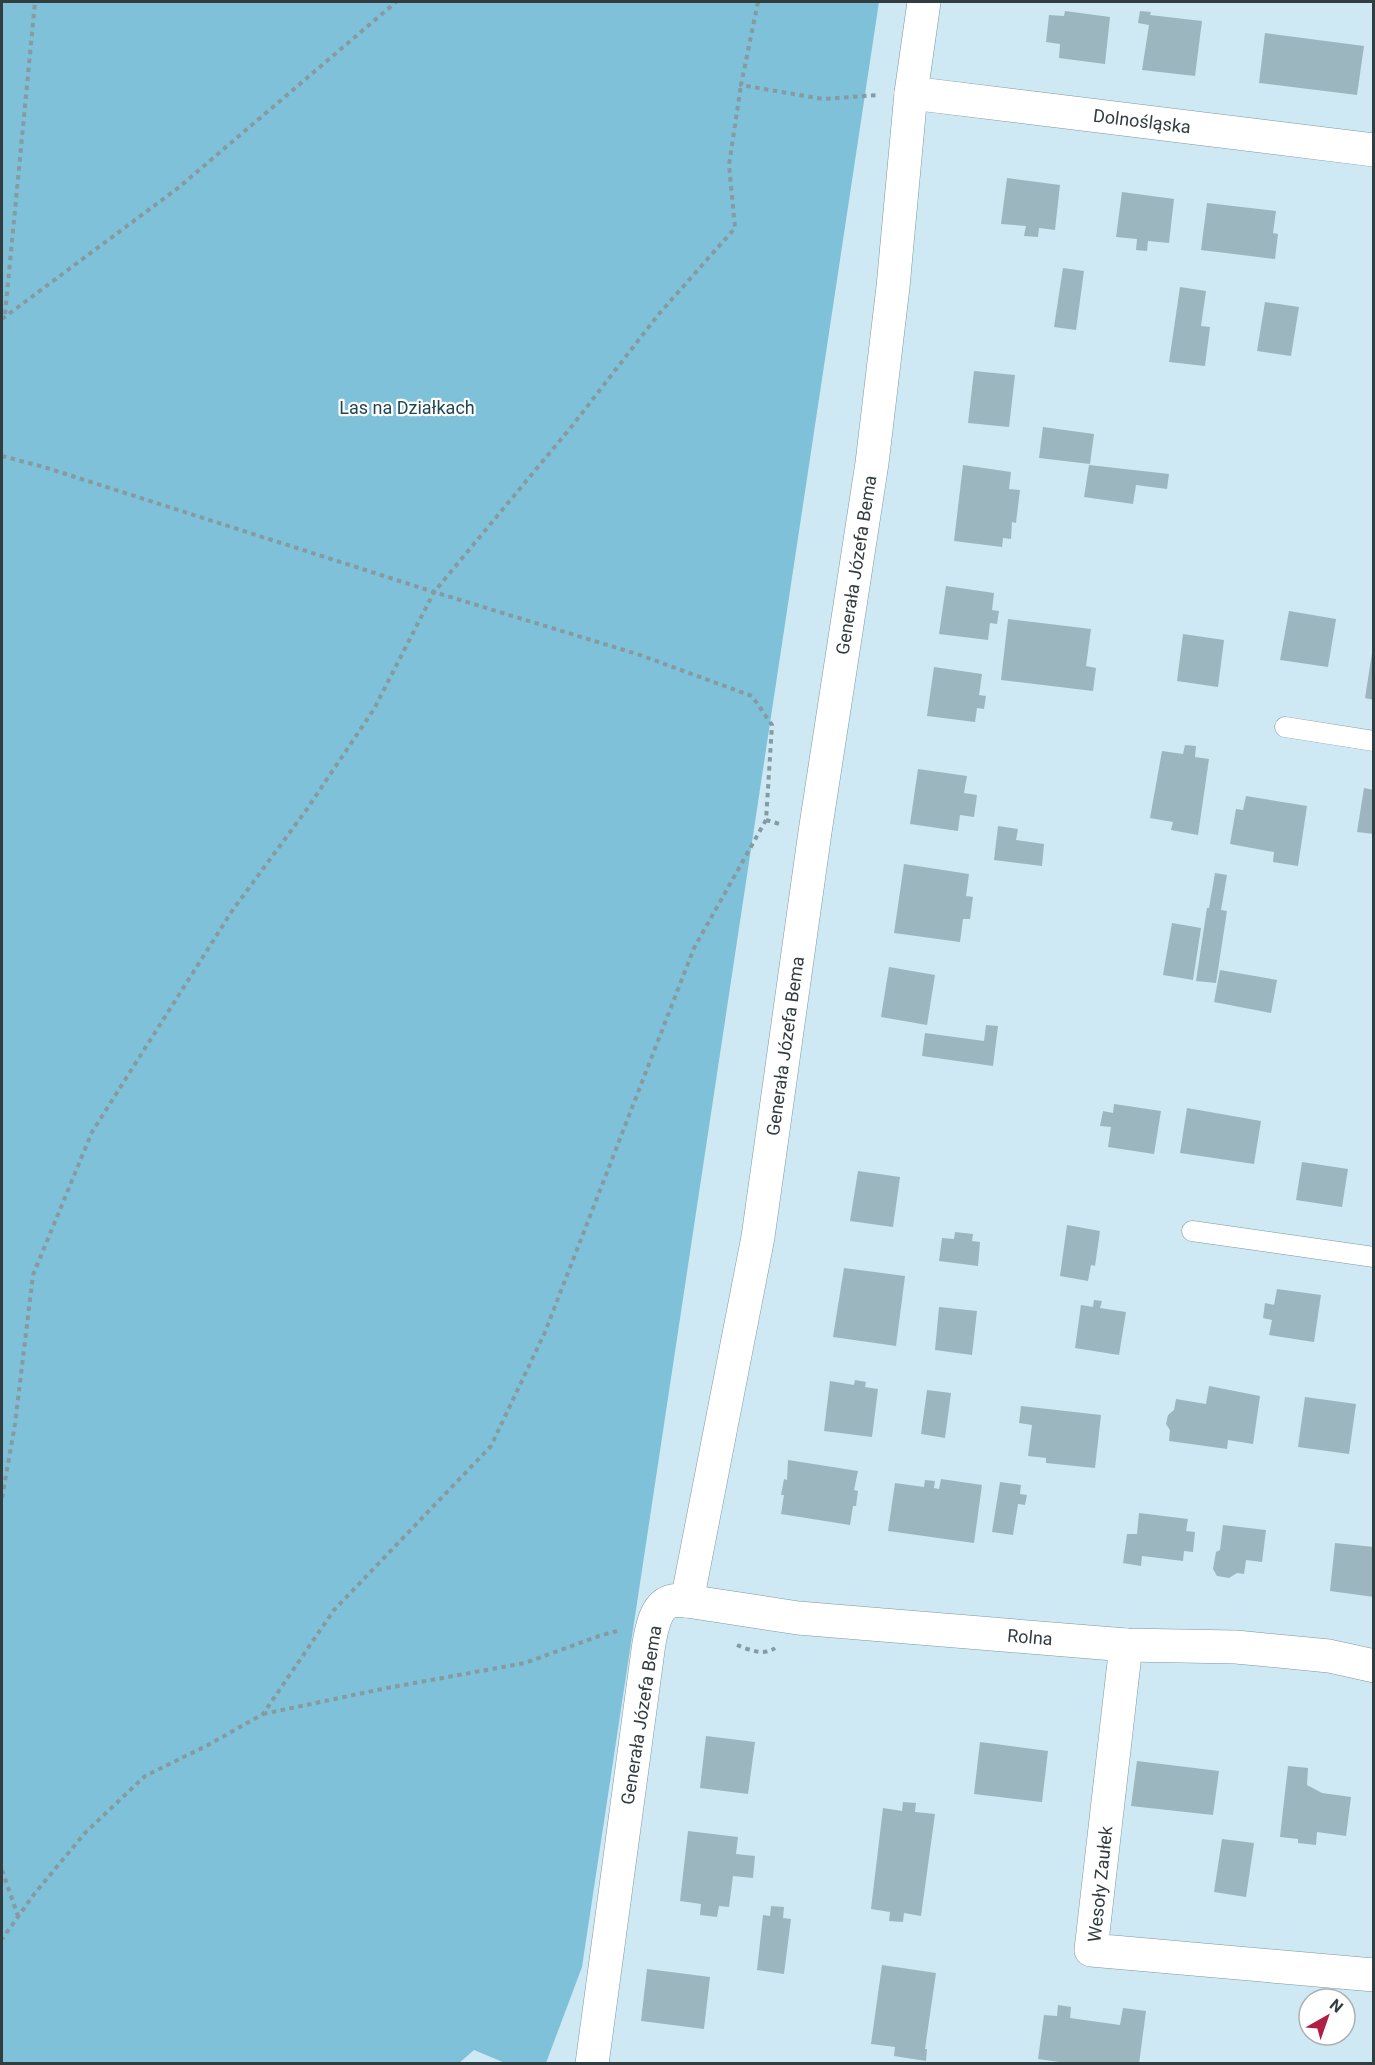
<svg xmlns="http://www.w3.org/2000/svg" width="1375" height="2065" font-family="Roboto,sans-serif">
<rect width="100%" height="100%" fill="#cee9f3"/>
<polygon fill="#7fc1d8" points="2,2 879,2 582,1967 546,2063 505,2063 474,2050 458,2064 10,2064 2,2062"/>
<g fill="#9cb6c0">
<polygon points="1065,11 1110,17 1105,64 1059,58 1060,44 1046,42 1049,15 1064,16"/>
<polygon points="1140,11 1151,12 1150,15 1202,21 1195,76 1142,70 1149,25 1138,23"/>
<polygon points="1265,33 1364,46 1357,95 1259,83"/>
<polygon points="1007,178 1060,185 1055,230 1039,228 1038,237 1024,236 1026,226 1001,224"/>
<polygon points="1122,192 1174,199 1169,243 1148,241 1147,251 1136,250 1137,239 1116,237"/>
<polygon points="1207,203 1276,211 1273,233 1278,234 1275,259 1201,250"/>
<polygon points="1063,268 1084,271 1076,330 1054,327"/>
<polygon points="1180,287 1206,291 1201,326 1210,327 1205,366 1169,362"/>
<polygon points="1265,302 1299,307 1291,356 1257,351"/>
<polygon points="974,371 1015,375 1009,427 968,423"/>
<polygon points="1043,427 1094,434 1090,464 1039,458"/>
<polygon points="963,465 1011,472 1009,489 1020,490 1016,523 1012,522 1011,539 1003,538 1002,547 954,541"/>
<polygon points="1089,465 1169,474 1167,489 1136,485 1133,504 1084,497"/>
<polygon points="946,586 994,593 992,610 999,611 997,624 990,623 988,640 939,634"/>
<polygon points="1289,611 1336,619 1328,667 1280,660"/>
<polygon points="1008,619 1091,629 1086,666 1096,668 1093,691 1001,680"/>
<polygon points="1183,634 1224,640 1218,687 1177,681"/>
<polygon points="1372,653 1374,653 1374,700 1365,698"/>
<polygon points="934,667 982,674 979,695 986,696 984,709 977,708 975,722 927,716"/>
<polygon points="1185,745 1196,746 1195,757 1209,759 1198,835 1171,830 1173,822 1150,818 1162,751 1183,754"/>
<polygon points="918,769 967,776 964,793 977,795 974,817 960,815 958,831 910,824"/>
<polygon points="1364,788 1374,790 1374,834 1357,832"/>
<polygon points="1246,796 1307,806 1298,866 1273,862 1274,852 1230,844 1236,809 1243,810"/>
<polygon points="998,826 1018,829 1016,840 1044,844 1042,866 994,860"/>
<polygon points="904,864 969,874 966,896 973,897 970,919 963,919 960,942 894,933"/>
<polygon points="1215,873 1227,875 1221,910 1227,911 1216,983 1196,981 1207,908 1209,908"/>
<polygon points="1172,923 1201,928 1193,980 1163,975"/>
<polygon points="889,967 935,975 927,1025 881,1017"/>
<polygon points="1220,970 1277,980 1271,1013 1214,1002"/>
<polygon points="986,1025 998,1026 993,1066 922,1056 925,1033 984,1041"/>
<polygon points="1114,1104 1161,1111 1154,1154 1108,1147 1111,1127 1100,1126 1103,1111 1113,1113"/>
<polygon points="1187,1108 1261,1121 1254,1164 1180,1153"/>
<polygon points="1302,1162 1348,1169 1342,1207 1296,1200"/>
<polygon points="858,1171 900,1177 893,1227 850,1221"/>
<polygon points="1067,1225 1100,1231 1095,1266 1091,1265 1088,1281 1060,1276"/>
<polygon points="955,1232 973,1234 972,1241 980,1242 978,1266 939,1261 942,1238 954,1239"/>
<polygon points="844,1268 905,1276 896,1346 833,1337"/>
<polygon points="1277,1289 1321,1295 1314,1342 1269,1335 1272,1320 1263,1318 1265,1303 1274,1305"/>
<polygon points="1094,1300 1102,1301 1100,1308 1126,1312 1119,1355 1075,1348 1081,1305 1093,1307"/>
<polygon points="939,1307 977,1311 972,1355 935,1350"/>
<polygon points="855,1380 866,1382 865,1387 878,1389 872,1437 824,1431 830,1381 854,1385"/>
<polygon points="1209,1386 1260,1396 1253,1444 1228,1440 1227,1449 1169,1441 1170,1430 1166,1424 1168,1415 1174,1410 1176,1399 1206,1404"/>
<polygon points="927,1390 951,1393 945,1438 921,1434"/>
<polygon points="1305,1397 1356,1404 1349,1454 1298,1447"/>
<polygon points="1021,1406 1101,1415 1095,1468 1046,1463 1046,1458 1028,1456 1032,1425 1019,1423"/>
<polygon points="788,1460 858,1471 854,1490 858,1491 856,1506 853,1506 850,1525 781,1514 784,1495 781,1495 784,1479 787,1480"/>
<polygon points="941,1479 982,1485 974,1543 888,1531 895,1483 924,1487 925,1480 935,1481 934,1488 939,1489"/>
<polygon points="1000,1482 1021,1485 1020,1494 1027,1495 1025,1505 1018,1504 1013,1535 992,1532"/>
<polygon points="1139,1513 1188,1519 1186,1531 1195,1532 1193,1552 1184,1551 1183,1561 1142,1556 1141,1566 1123,1563 1127,1534 1137,1534"/>
<polygon points="1223,1525 1266,1530 1262,1562 1246,1560 1244,1574 1237,1573 1229,1578 1217,1576 1213,1569 1216,1552 1220,1550"/>
<polygon points="1335,1543 1374,1547 1374,1597 1330,1591"/>
<polygon points="706,1736 755,1742 748,1794 700,1788"/>
<polygon points="980,1742 1048,1751 1042,1802 974,1794"/>
<polygon points="1137,1761 1219,1771 1213,1815 1131,1806"/>
<polygon points="1288,1766 1308,1768 1307,1785 1322,1793 1351,1797 1346,1836 1317,1832 1316,1845 1298,1843 1298,1839 1280,1837"/>
<polygon points="903,1802 916,1803 915,1812 935,1814 921,1916 904,1913 903,1922 889,1921 890,1912 871,1909 883,1808 902,1811"/>
<polygon points="688,1831 738,1837 736,1854 755,1856 753,1878 733,1876 729,1907 719,1906 717,1917 700,1915 701,1904 680,1901"/>
<polygon points="1222,1839 1254,1843 1246,1897 1214,1892"/>
<polygon points="771,1906 784,1907 783,1918 791,1919 784,1974 757,1970 763,1915 770,1916"/>
<polygon points="882,1965 936,1973 925,2049 927,2049 926,2061 894,2056 895,2047 871,2044"/>
<polygon points="647,1969 710,1977 704,2029 641,2021"/>
<polygon points="1058,2005 1071,2007 1070,2018 1120,2025 1123,2008 1146,2011 1139,2064 1074,2064 1038,2059 1044,2015 1057,2016"/>
</g>
<g fill="none" stroke-linecap="round" stroke-linejoin="round">
<defs>
<g id="lane">
<polyline points="1285,727 1374,741"/>
<polyline points="1192,1231 1374,1257"/>
</g>
<g id="street">
<polyline points="911,93 1374,150"/>
<polyline points="687,1601 758,1237 815,832 872,463 893,287 911,93 924,2"/>
<polyline points="1126,1645 1091,1950 1374,1975"/>
<path d="M592,2064L649,1643C652,1629 655,1605 672,1601C676,1600 683,1601 687,1601L798,1618L1126,1645L1236,1647L1329,1656L1374,1666"/>
</g>
</defs>
<use href="#lane" stroke="#7d97a0" stroke-width="21"/>
<use href="#street" stroke="#7d97a0" stroke-width="34"/>
<g stroke="#869aa1" stroke-width="4" stroke-dasharray="4.5 4.5" stroke-linecap="butt">
<polyline points="758,2 741,85 823,99 878,95"/>
<polyline points="5,314 35,2"/>
<polyline points="2,319 178,188 396,2"/>
<polyline points="2,456 44,467 434,592 637,654 752,696 772,725 766,820 694,948 545,1332 491,1446 334,1610 263,1714 208,1745 145,1776 85,1833 35,1893 2,1939"/>
<polyline points="766,820 783,825"/>
<polyline points="2,1498 15,1424 33,1275 92,1132 232,911 307,809 374,709 434,592 572,426 658,315 735,228 729,165 741,85"/>
<path d="M737,1645C749,1650 764,1656 775,1648"/>
<polyline points="263,1714 387,1688 525,1663 599,1636 617,1631"/>
<polyline points="2,1870 18,1916"/>
</g>
<use href="#lane" stroke="#fff" stroke-width="20"/>
<use href="#street" stroke="#fff" stroke-width="33"/>
</g>
<g text-anchor="middle" dominant-baseline="central" stroke-width="4.5" stroke-linejoin="round" paint-order="stroke">
<g font-size="18" fill="#323d41" stroke="#fff">
<text transform="translate(1142 121) rotate(7)">Dolnośląska</text>
<text transform="translate(856 565) rotate(-81)">Generała Józefa Bema</text>
<text transform="translate(785 1046) rotate(-82)">Generała Józefa Bema</text>
<text transform="translate(1030 1637) rotate(5)">Rolna</text>
<text transform="translate(641 1715) rotate(-81)">Generała Józefa Bema</text>
<text transform="translate(1100 1884) rotate(-84)">Wesoły Zaułek</text>
</g>
<g font-size="18" fill="#1f4754" stroke="#fff">
<text x="407" y="407">Las na Działkach</text>
</g>
</g>
<rect width="1375" height="2065" fill="none" stroke="#323d41" stroke-width="6"/>
<g transform="translate(1327 2017) rotate(40)"><circle r="28" fill="#ffffff" stroke="#adb1b3" stroke-width="1.5"/>
<path d="M0-4.5L10 22L0 15L-10 22Z" fill="#b01d45"/>
<text y="-9" font-size="16" font-weight="bold" text-anchor="middle" fill="#323d41">N</text>
</g>
</svg>
